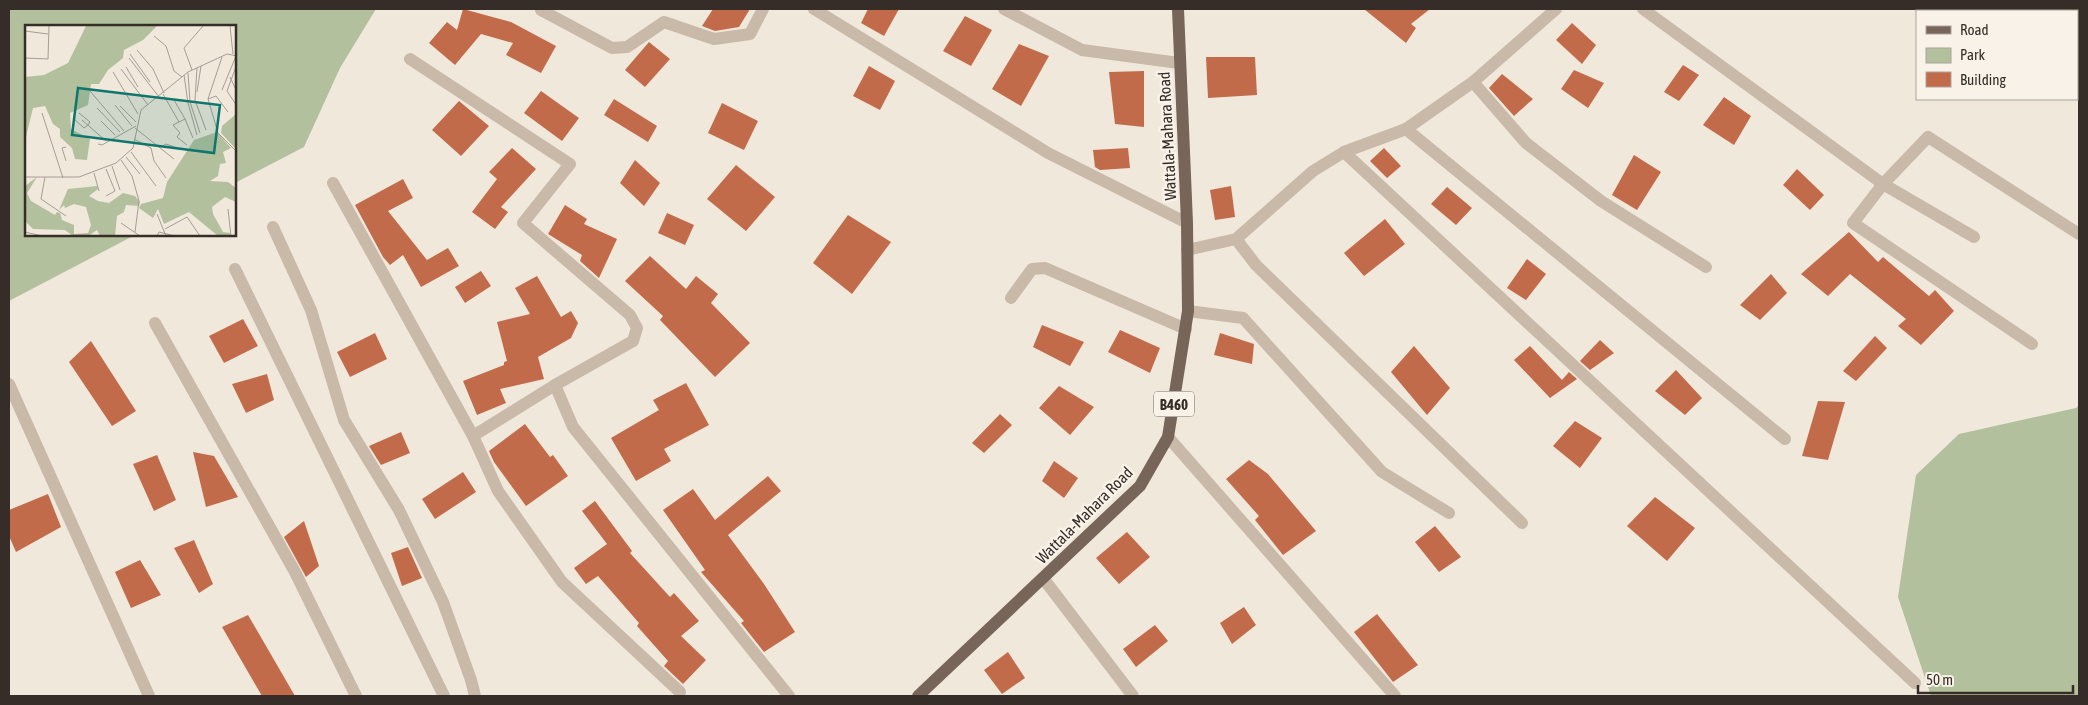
<svg xmlns="http://www.w3.org/2000/svg" width="2088" height="705" font-family="'Asap Condensed',sans-serif">
<rect width="100%" height="100%" fill="#f1e8dc"/>
<g fill="#b3c09d">
<polygon points="9,9 376,9 340,68 304,147 235,183 235,26 26,26 26,235 135,235 9,301"/>
<polygon points="1918,9 2079,9 2079,69 2077,68 2077,11 1925,11"/>
<polygon points="2079,405 2079,696 1931,696 1898,597 1916,475 1959,434 2076,408"/>
</g>
<g fill="#c26b4a">
<polygon points="463,9 511,22 556,46 541,73 506,55 513,43 481,34 455,65 429,43 447,22 457,30"/>
<polygon points="713,9 750,9 739,27 715,31 702,26"/>
<polygon points="868,9 899,9 884,36 861,23"/>
<polygon points="1364,9 1430,9 1411,24 1416,28 1406,43"/>
<polygon points="965,16 992,30 971,66 943,51"/>
<polygon points="1572,23 1596,45 1582,64 1556,40"/>
<polygon points="649,42 670,59 645,87 625,70"/>
<polygon points="1019,44 1049,56 1021,106 992,89"/>
<polygon points="1206,57 1255,57 1257,95 1208,98"/>
<polygon points="1683,65 1699,75 1679,101 1664,92"/>
<polygon points="869,66 895,81 880,110 853,96"/>
<polygon points="1574,70 1604,83 1588,108 1561,89"/>
<polygon points="1144,71 1144,127 1115,124 1109,72"/>
<polygon points="1502,74 1533,99 1514,116 1489,88"/>
<polygon points="541,91 579,118 562,141 524,113"/>
<polygon points="1724,97 1751,116 1734,145 1703,125"/>
<polygon points="614,99 657,126 648,142 604,115"/>
<polygon points="459,101 489,126 461,156 432,130"/>
<polygon points="722,103 758,121 744,150 708,133"/>
<polygon points="512,148 536,169 501,207 508,212 495,229 472,212 497,179 489,172"/>
<polygon points="1128,148 1130,168 1100,170 1095,167 1093,150"/>
<polygon points="1384,148 1401,166 1387,178 1370,161"/>
<polygon points="1634,155 1661,172 1637,210 1612,195"/>
<polygon points="635,160 660,183 644,206 620,183"/>
<polygon points="736,165 775,197 746,231 707,199"/>
<polygon points="1797,169 1824,195 1810,210 1783,185"/>
<polygon points="403,179 413,198 388,211 427,260 448,248 459,266 421,287 403,255 390,265 383,257 355,205"/>
<polygon points="1231,186 1235,217 1215,220 1210,190"/>
<polygon points="1447,187 1472,208 1456,225 1431,204"/>
<polygon points="565,205 587,219 584,224 617,239 599,278 580,261 582,255 548,234"/>
<polygon points="667,213 694,225 685,245 658,233"/>
<polygon points="848,215 891,242 852,294 813,263"/>
<polygon points="1385,219 1405,244 1364,276 1344,253"/>
<polygon points="1849,232 1878,262 1883,257 1929,296 1935,290 1954,311 1921,345 1898,326 1906,319 1850,274 1828,296 1801,274"/>
<polygon points="650,256 686,289 696,276 718,294 711,303 750,343 715,377 660,320 663,316 625,281"/>
<polygon points="1527,259 1546,274 1526,300 1507,288"/>
<polygon points="481,271 491,286 465,303 455,287"/>
<polygon points="1771,274 1787,293 1760,320 1740,305"/>
<polygon points="537,276 561,317 571,311 578,323 571,338 538,357 544,379 500,389 506,403 477,415 463,381 504,365 504,362 507,361 497,322 530,314 515,288"/>
<polygon points="243,319 258,346 224,363 209,336"/>
<polygon points="1042,325 1084,342 1070,366 1033,347"/>
<polygon points="1120,330 1160,348 1150,373 1108,352"/>
<polygon points="375,333 387,359 350,377 337,352"/>
<polygon points="1220,333 1254,344 1252,364 1214,355"/>
<polygon points="1875,336 1887,348 1856,381 1843,371"/>
<polygon points="1600,340 1614,353 1590,370 1580,361"/>
<polygon points="91,341 136,411 112,426 69,362"/>
<polygon points="1414,346 1450,388 1427,415 1391,372"/>
<polygon points="1530,346 1562,380 1569,372 1577,379 1550,398 1514,360"/>
<polygon points="1676,370 1702,398 1685,415 1655,391"/>
<polygon points="267,374 274,400 246,413 232,384"/>
<polygon points="686,383 709,425 664,449 671,461 636,481 611,438 659,410 653,400"/>
<polygon points="1059,386 1094,407 1070,435 1039,408"/>
<polygon points="1818,401 1845,402 1828,460 1802,456"/>
<polygon points="1000,414 1012,425 984,453 972,443"/>
<polygon points="1575,421 1602,438 1580,468 1553,446"/>
<polygon points="525,424 550,457 553,455 568,476 526,506 494,462 489,451"/>
<polygon points="401,432 410,453 381,465 369,446"/>
<polygon points="193,452 214,456 238,497 206,507"/>
<polygon points="157,455 176,500 154,511 133,464"/>
<polygon points="1249,460 1268,474 1316,531 1283,555 1255,520 1259,516 1226,479"/>
<polygon points="1054,461 1078,478 1064,498 1042,481"/>
<polygon points="463,472 476,492 435,519 422,499"/>
<polygon points="768,476 781,491 728,535 764,584 795,632 764,652 741,623 744,621 701,572 705,570 663,510 693,489 715,520"/>
<polygon points="48,494 61,527 16,552 9,536 9,510"/>
<polygon points="1655,497 1695,528 1667,561 1627,526"/>
<polygon points="595,501 632,551 630,553 670,597 674,593 699,621 681,636 706,660 683,684 664,666 668,661 637,626 639,623 598,576 586,584 574,568 607,544 582,511"/>
<polygon points="304,521 319,566 306,577 284,537"/>
<polygon points="1435,526 1461,557 1439,572 1415,542"/>
<polygon points="1127,532 1150,557 1119,584 1096,558"/>
<polygon points="194,540 213,584 199,593 174,548"/>
<polygon points="408,547 422,578 402,586 391,553"/>
<polygon points="140,560 161,595 131,608 115,572"/>
<polygon points="1244,607 1256,625 1232,644 1220,623"/>
<polygon points="1377,614 1418,665 1393,682 1354,632"/>
<polygon points="248,615 295,696 262,696 222,627"/>
<polygon points="1155,625 1168,641 1136,667 1123,649"/>
<polygon points="1008,652 1025,678 1002,694 984,670"/>
</g>
<g fill="none" stroke-linecap="round" stroke-linejoin="round">
<g stroke="#c9b9a9" stroke-width="12">
<polyline points="814,9 1048,153 1187,223"/>
<polyline points="1004,9 1082,50 1179,63"/>
<polyline points="1643,9 1883,184 1974,237"/>
<polyline points="541,10 612,48 627,47 664,22 714,39 750,34 763,9"/>
<polyline points="410,59 570,164 523,223 630,315 637,328 633,341 555,385"/>
<polyline points="1473,82 1526,143 1601,201 1706,267"/>
<polyline points="1406,129 1785,439"/>
<polyline points="1344,152 1915,683"/>
<polyline points="333,183 473,436 555,385 573,427 789,696"/>
<polyline points="273,227 311,310 344,420 399,510 443,602 471,680 475,696"/>
<polyline points="1236,239 1256,265 1522,523"/>
<polyline points="1187,250 1236,239 1313,171 1344,152 1406,129 1473,82 1556,9"/>
<polyline points="235,269 444,696"/>
<polyline points="1011,298 1032,269 1045,268 1186,329"/>
<polyline points="1188,311 1243,318 1382,472 1449,513"/>
<polyline points="155,323 295,572 356,696"/>
<polyline points="2032,344 1853,223 1883,184 1928,137 2079,234"/>
<polyline points="9,384 149,696"/>
<polyline points="473,436 498,491 562,582 680,692"/>
<polyline points="1168,437 1395,696"/>
<polyline points="1043,578 1133,696"/>
</g>
<polyline stroke="#78655a" stroke-width="12" points="918,696 1140,486 1168,437 1188,311 1187,223 1178,9"/>
</g>
<g text-anchor="middle" dominant-baseline="central" stroke-width="5" stroke-linejoin="round" paint-order="stroke">
<rect fill="#f9f2e9" stroke="#706862" stroke-width="1" x="1154" y="391.5" width="40" height="25" rx="4"/>
<g font-size="15" font-weight="bold" fill="#362d28">
<text x="1174" y="404">B460</text>
</g>
<g font-size="16" fill="#362d28" stroke="#f9f2e9">
<text transform="translate(1167 136) rotate(-93)">Wattala-Mahara Road</text>
<text transform="translate(1084 515) rotate(-45)">Wattala-Mahara Road</text>
</g>
</g>
<g transform="translate(25 25)">
<rect width="211" height="211" fill="#f1e8dc"/>
<path d="M61,1H132L118,15L99,25L98,33L83,45L74,59H66L63,80L45,88L46,104L65,114L62,135L50,134L47,123L35,112V104L28,99L20,81L8,83L0,116V52L19,50L43,38ZM211,89V124L196,108L197,101ZM192,107L206,123L198,127L201,138L195,139L193,151L185,156L203,157L211,163V177L200,172L187,182L188,189L198,207L205,208V211H193L164,187L139,199L133,184L128,193L114,183L116,179L138,173L142,157L169,115ZM12,152L2,168L6,176L30,190L32,187L35,188L37,195L49,200V209L63,208L66,200L61,182L49,179L40,183L39,180L34,185L43,164L72,161L73,164L64,171L73,176L84,178L98,168L110,171L115,177L114,181L101,180L99,187L92,191L90,211H75L72,205L63,211H48L40,205L8,204L0,196V161Z" fill="#b3c09d"/>
<path fill="none" stroke="#a69d94" stroke-width="1" d="M205,1L208,29M0,6L23,9M129,11L141,21L149,46L157,52M112,25L128,44L139,68M105,29L125,57M197,32L183,74L193,108L212,127M0,33L23,34L24,1M104,33L134,72M212,39L202,66L212,81M101,42L113,62M172,43L170,75L181,105M96,44L123,80M167,45L159,23L178,1M88,47L113,89M163,48L165,77L175,108M159,50L163,78L172,110M205,52L212,67M197,65L211,31M65,66L99,106M172,67L176,41M138,69L154,97L160,94L168,113M183,74L191,71L203,87M149,75L160,94M90,80L107,101M95,81L111,97M72,83L95,107M17,88L38,153M48,93L59,103L63,100L65,97L54,88M57,95L81,116M76,96L90,110M154,97L148,100L155,108L152,112L162,120M110,103L149,134M109,114L126,123L129,136L141,153M73,119L77,120L111,101M41,122L37,123L41,136M136,122L141,119L152,123M106,127L131,161M101,132L115,149M96,135L107,151L114,176L110,207M87,141L95,165M81,144L90,166L81,171M69,148L74,166M0,152H54L91,138L108,123L116,85L163,47L202,29L212,31M20,152L16,174L41,191M203,184L206,211M132,189L141,211M96,198L115,211M140,204L162,192L175,211M0,207L17,211M132,211L134,207L150,211"/>
<path fill="#0f766e" fill-opacity="0.15" stroke="#0f766e" stroke-width="2.5" d="M53,63L195,80L189,128L47,110Z"/>
<rect width="211" height="211" fill="none" stroke="#362d28" stroke-width="2.5"/>
</g>
<rect width="2088" height="705" fill="none" stroke="#362d28" stroke-width="20"/>
<rect x="1916" y="10" width="162" height="90" fill="#f9f2e9" stroke="#aba39c"/>
<rect x="1926" y="26" width="25" height="8" fill="#78655a" stroke="#aba39c"/>
<text x="1960" y="35" font-size="15" fill="#362d28">Road</text>
<rect x="1926" y="48" width="25" height="15" fill="#b3c09d" stroke="#aba39c"/>
<text x="1960" y="60" font-size="15" fill="#362d28">Park</text>
<rect x="1926" y="72" width="25" height="15" fill="#c26b4a" stroke="#aba39c"/>
<text x="1960" y="85" font-size="15" fill="#362d28">Building</text>
<path d="M1918 685v8h155v-8" fill="none" stroke="#362d28" stroke-width="2.5"/>
<text x="1926" y="685" font-size="15" fill="#362d28" stroke="#f9f2e9" stroke-width="4" paint-order="stroke">50 m</text>
</svg>
